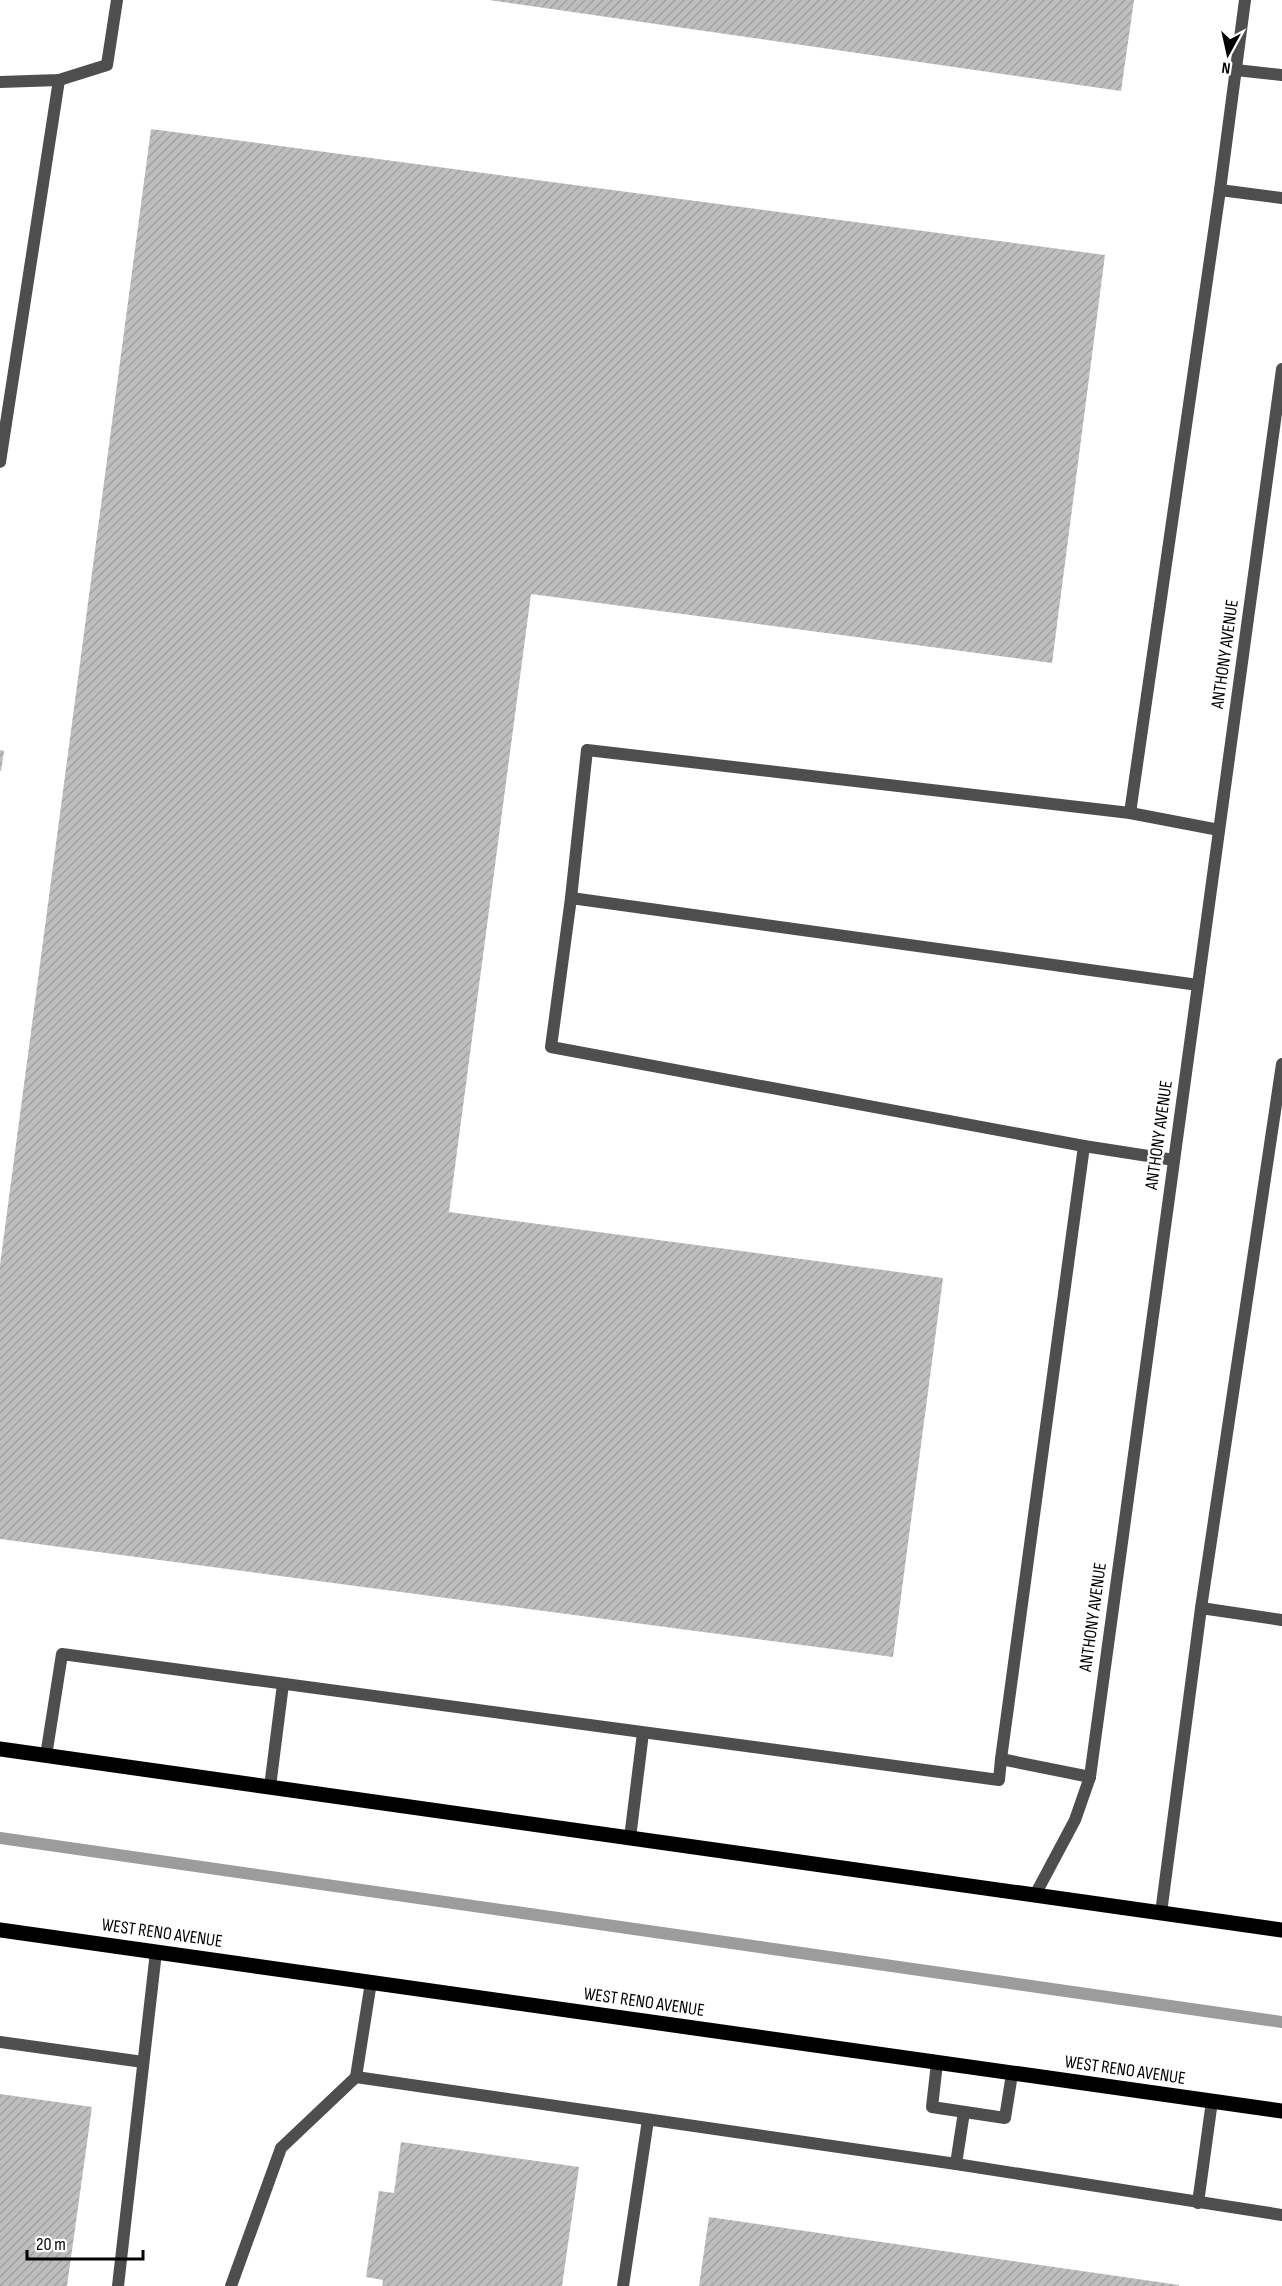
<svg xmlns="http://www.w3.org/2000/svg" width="1282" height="2286" font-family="'Sofia Sans Condensed',sans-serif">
<defs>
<pattern id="building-hatch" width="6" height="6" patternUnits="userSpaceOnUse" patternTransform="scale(1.5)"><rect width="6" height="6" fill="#bebebe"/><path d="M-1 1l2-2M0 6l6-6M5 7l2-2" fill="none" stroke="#a2a2a2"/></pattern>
</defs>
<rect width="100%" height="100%" fill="#fff"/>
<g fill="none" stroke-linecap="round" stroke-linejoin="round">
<polyline stroke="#9c9c9c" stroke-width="12" points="0,1838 1282,2022"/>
</g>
<g fill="url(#building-hatch)">
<polygon points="489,0 1134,0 1121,91"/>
<polygon points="151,129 1105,255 1052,663 531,594 449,1212 943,1278 893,1657 0,1539 0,1265"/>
<polygon points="0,750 4,751 1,771 0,771"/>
<polygon points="0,2094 92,2107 67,2286 0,2286"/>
<polygon points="401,2142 579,2167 562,2286 382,2286 383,2280 366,2277 379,2191 394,2193"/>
<polygon points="709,2217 1179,2285 1179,2286 699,2286"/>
</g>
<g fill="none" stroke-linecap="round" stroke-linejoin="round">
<g stroke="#4e4e4e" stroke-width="12">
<polyline points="1236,70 1282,75"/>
<polyline points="0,82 59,80 107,65 117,0"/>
<polyline points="1220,190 1245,0"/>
<polyline points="0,462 59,80"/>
<polyline points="1130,813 1219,830"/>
<polyline points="571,898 587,750 1130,813 1220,190 1282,198"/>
<polyline points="1084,1146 1001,1759 1090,1777"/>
<polyline points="1174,1160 1084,1146 551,1047 571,898 1198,985"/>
<polyline points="1201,1608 1282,1064"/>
<polyline points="46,1756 62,1654 999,1780 1001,1759"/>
<polyline points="270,1787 283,1684"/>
<polyline points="630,1838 643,1733"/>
<polyline points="1161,1913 1201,1608 1282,1620"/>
<polyline points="371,1982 356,2077 956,2164 1282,2215"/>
<polyline points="0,2042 143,2062"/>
<polyline points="937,2063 932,2107 1005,2118 1012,2074"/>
<polyline points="956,2164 964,2112"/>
<polyline points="1198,2203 1212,2101"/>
<polyline points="118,2286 156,1952"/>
<polyline points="231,2286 281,2148 356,2077"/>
<polyline points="623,2286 648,2120"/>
</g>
<polyline stroke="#4e4e4e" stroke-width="12" points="1035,1895 1075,1820 1090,1777 1282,369"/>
<g stroke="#000" stroke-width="15">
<polyline points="0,1749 1282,1930"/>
<polyline points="0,1930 1282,2111"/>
</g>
</g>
<g text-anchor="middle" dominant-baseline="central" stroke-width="5" stroke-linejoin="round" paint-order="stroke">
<g font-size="18" fill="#000" stroke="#fff">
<text transform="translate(1225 654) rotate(-82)">ANTHONY AVENUE</text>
<text transform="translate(1159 1135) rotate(-82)">ANTHONY AVENUE</text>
<text transform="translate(1093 1617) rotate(-82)">ANTHONY AVENUE</text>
<text transform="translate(162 1933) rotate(8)">WEST RENO AVENUE</text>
<text transform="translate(644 2002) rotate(8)">WEST RENO AVENUE</text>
<text transform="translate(1125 2070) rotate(8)">WEST RENO AVENUE</text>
</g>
</g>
<g transform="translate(1228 54) rotate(188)" stroke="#ffffff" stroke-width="4.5" paint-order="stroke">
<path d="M0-4.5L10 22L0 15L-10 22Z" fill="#000000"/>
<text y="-9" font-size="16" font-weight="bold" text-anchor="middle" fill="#000000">N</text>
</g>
<path d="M27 2250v9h116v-9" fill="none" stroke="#000000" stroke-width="3"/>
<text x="36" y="2250" font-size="18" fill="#000000" stroke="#ffffff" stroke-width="4.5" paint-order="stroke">20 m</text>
</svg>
